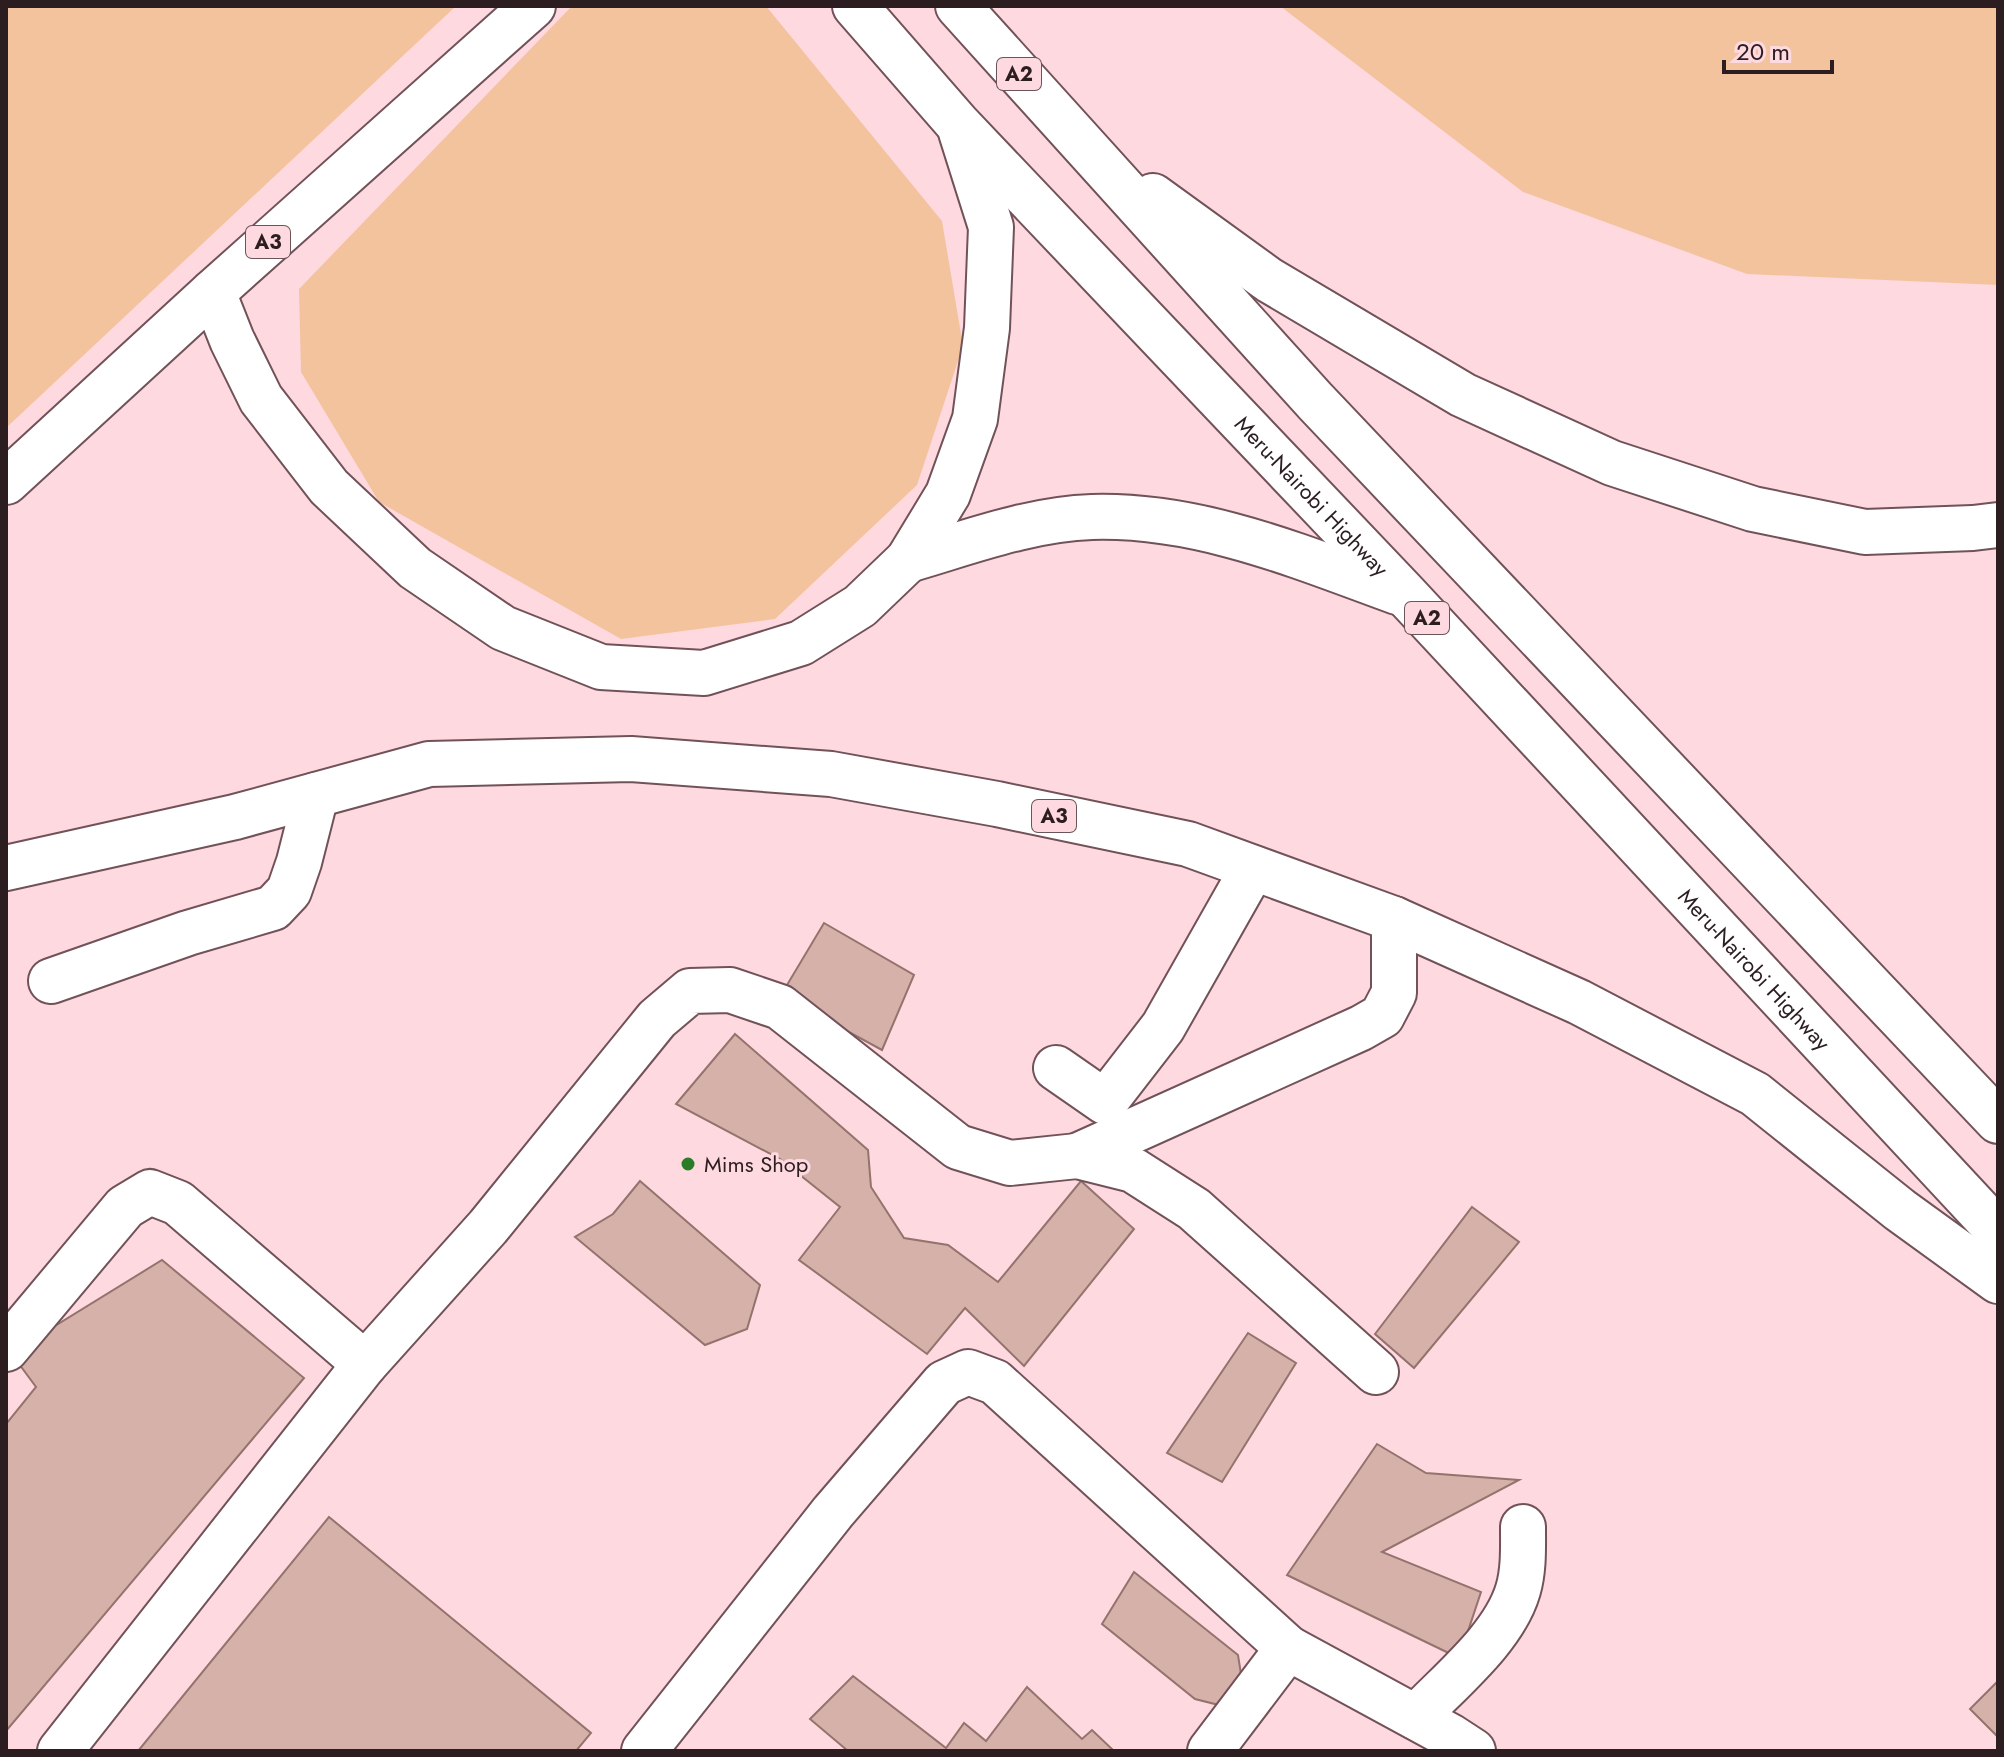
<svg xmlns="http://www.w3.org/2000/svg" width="2004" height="1757" font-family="Jost,sans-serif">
<rect width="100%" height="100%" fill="#fed9e0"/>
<g fill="#f3c39e">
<polygon points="6,6 456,6 6,428"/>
<polygon points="572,6 766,6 942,221 963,346 917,485 775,619 621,639 379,502 301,372 299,289"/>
<polygon points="1280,6 1998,6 1998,285 1747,274 1523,192"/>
</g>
<g fill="#d5b1aa" stroke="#94736c" stroke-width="2">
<polygon points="824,923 914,975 882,1050 781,995"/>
<polygon points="735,1034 868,1150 871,1187 904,1238 948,1245 998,1282 1081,1181 1134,1229 1024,1366 965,1308 927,1354 799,1260 840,1207 780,1159 676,1104"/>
<polygon points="640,1181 760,1285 747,1329 705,1345 575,1237 613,1214"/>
<polygon points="1472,1207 1519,1242 1414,1368 1375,1334"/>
<polygon points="162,1260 304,1378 6,1731 6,1424 36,1387 11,1353"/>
<polygon points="1248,1333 1296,1363 1222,1482 1167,1453"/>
<polygon points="1377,1444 1426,1473 1519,1480 1382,1552 1481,1592 1459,1658 1287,1575"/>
<polygon points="329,1517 591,1733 576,1751 138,1751"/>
<polygon points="1134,1572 1238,1655 1241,1674 1219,1705 1195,1699 1102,1624"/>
<polygon points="853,1676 946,1748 964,1723 986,1741 1027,1687 1082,1739 1092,1730 1114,1751 848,1751 810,1719"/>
<polygon points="1998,1681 1998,1737 1970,1709"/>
</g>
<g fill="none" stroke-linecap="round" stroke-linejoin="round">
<defs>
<g id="street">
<polyline points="51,981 188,933 273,908 289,891 299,862 316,795"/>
<polyline points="1056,1068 1105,1102 1163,1027 1253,868"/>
<polyline points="1077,1156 1361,1028 1382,1016 1394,993 1394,919"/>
<polyline points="6,1349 125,1207 150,1192 178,1203 365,1364"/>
<polyline points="1288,1648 1450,1736 1473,1751"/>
<path d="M1416,1717C1450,1681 1504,1638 1518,1590C1524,1570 1523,1547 1523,1527"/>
<polyline points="60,1751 365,1364 488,1227 657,1019 690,991 730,990 780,1007 958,1147 1010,1163 1077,1156 1133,1170 1194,1209 1376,1372"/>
<polyline points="644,1751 833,1512 944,1383 968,1372 995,1382 1288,1648 1210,1751"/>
</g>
<g id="highway">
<path id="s1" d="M855,6L958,124L1405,594L1998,1231"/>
<polyline points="958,6 1315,401 1998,1121"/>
<polyline points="1153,196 1269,280 1463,395 1612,463 1753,509 1865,532 1973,528 1998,525"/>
<polyline points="213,292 232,340 261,399 329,487 415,568 503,628 601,667 704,673 801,643 860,606 908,560 948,494 975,419 987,328 991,227 961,132"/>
<polyline points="6,482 213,292 533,6"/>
<path d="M908,560C967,543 1029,519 1092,517C1199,514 1298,556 1397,592"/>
<polyline points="6,868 235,817 429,764 631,759 831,774 997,804 1188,844 1394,919 1579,1002 1755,1094 1900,1210 1998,1281"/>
</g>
</defs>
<use href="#street" stroke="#725259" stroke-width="48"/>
<use href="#highway" stroke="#725259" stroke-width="48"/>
<use href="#street" stroke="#fff" stroke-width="44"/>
<use href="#highway" stroke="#fff" stroke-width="44"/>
</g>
<circle fill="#2a7c27" stroke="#fed9e0" stroke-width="3" cx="688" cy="1164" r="8"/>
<g text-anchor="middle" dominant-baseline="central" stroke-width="6" stroke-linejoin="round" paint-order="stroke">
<g fill="#fed9e0" stroke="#6a555a" stroke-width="2">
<rect x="997" y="58" width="44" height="32" rx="6"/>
<rect x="246" y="226" width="44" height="32" rx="6"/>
<rect x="1405" y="602" width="44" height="32" rx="6"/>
<rect x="1032" y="800" width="44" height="32" rx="6"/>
</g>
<g font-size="20" font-weight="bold" fill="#2b1d20">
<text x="1019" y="74">A2</text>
<text x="268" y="242">A3</text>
<text x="1427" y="618">A2</text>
<text x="1054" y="816">A3</text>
</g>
<g font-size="22" fill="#2b1d20" stroke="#fed9e0">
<text stroke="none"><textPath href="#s1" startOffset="670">Meru-Nairobi Highway</textPath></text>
<text stroke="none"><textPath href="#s1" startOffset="1318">Meru-Nairobi Highway</textPath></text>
</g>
<g font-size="22" fill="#2b1d20" stroke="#fed9e0" text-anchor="start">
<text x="704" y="1164">Mims Shop</text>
</g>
</g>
<rect width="2004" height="1757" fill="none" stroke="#2b1d20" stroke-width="16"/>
<path d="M1724 60v12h108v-12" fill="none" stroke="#2b1d20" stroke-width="4"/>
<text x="1736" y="60" font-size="24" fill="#2b1d20" stroke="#fed9e0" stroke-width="6" paint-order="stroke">20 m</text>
</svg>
